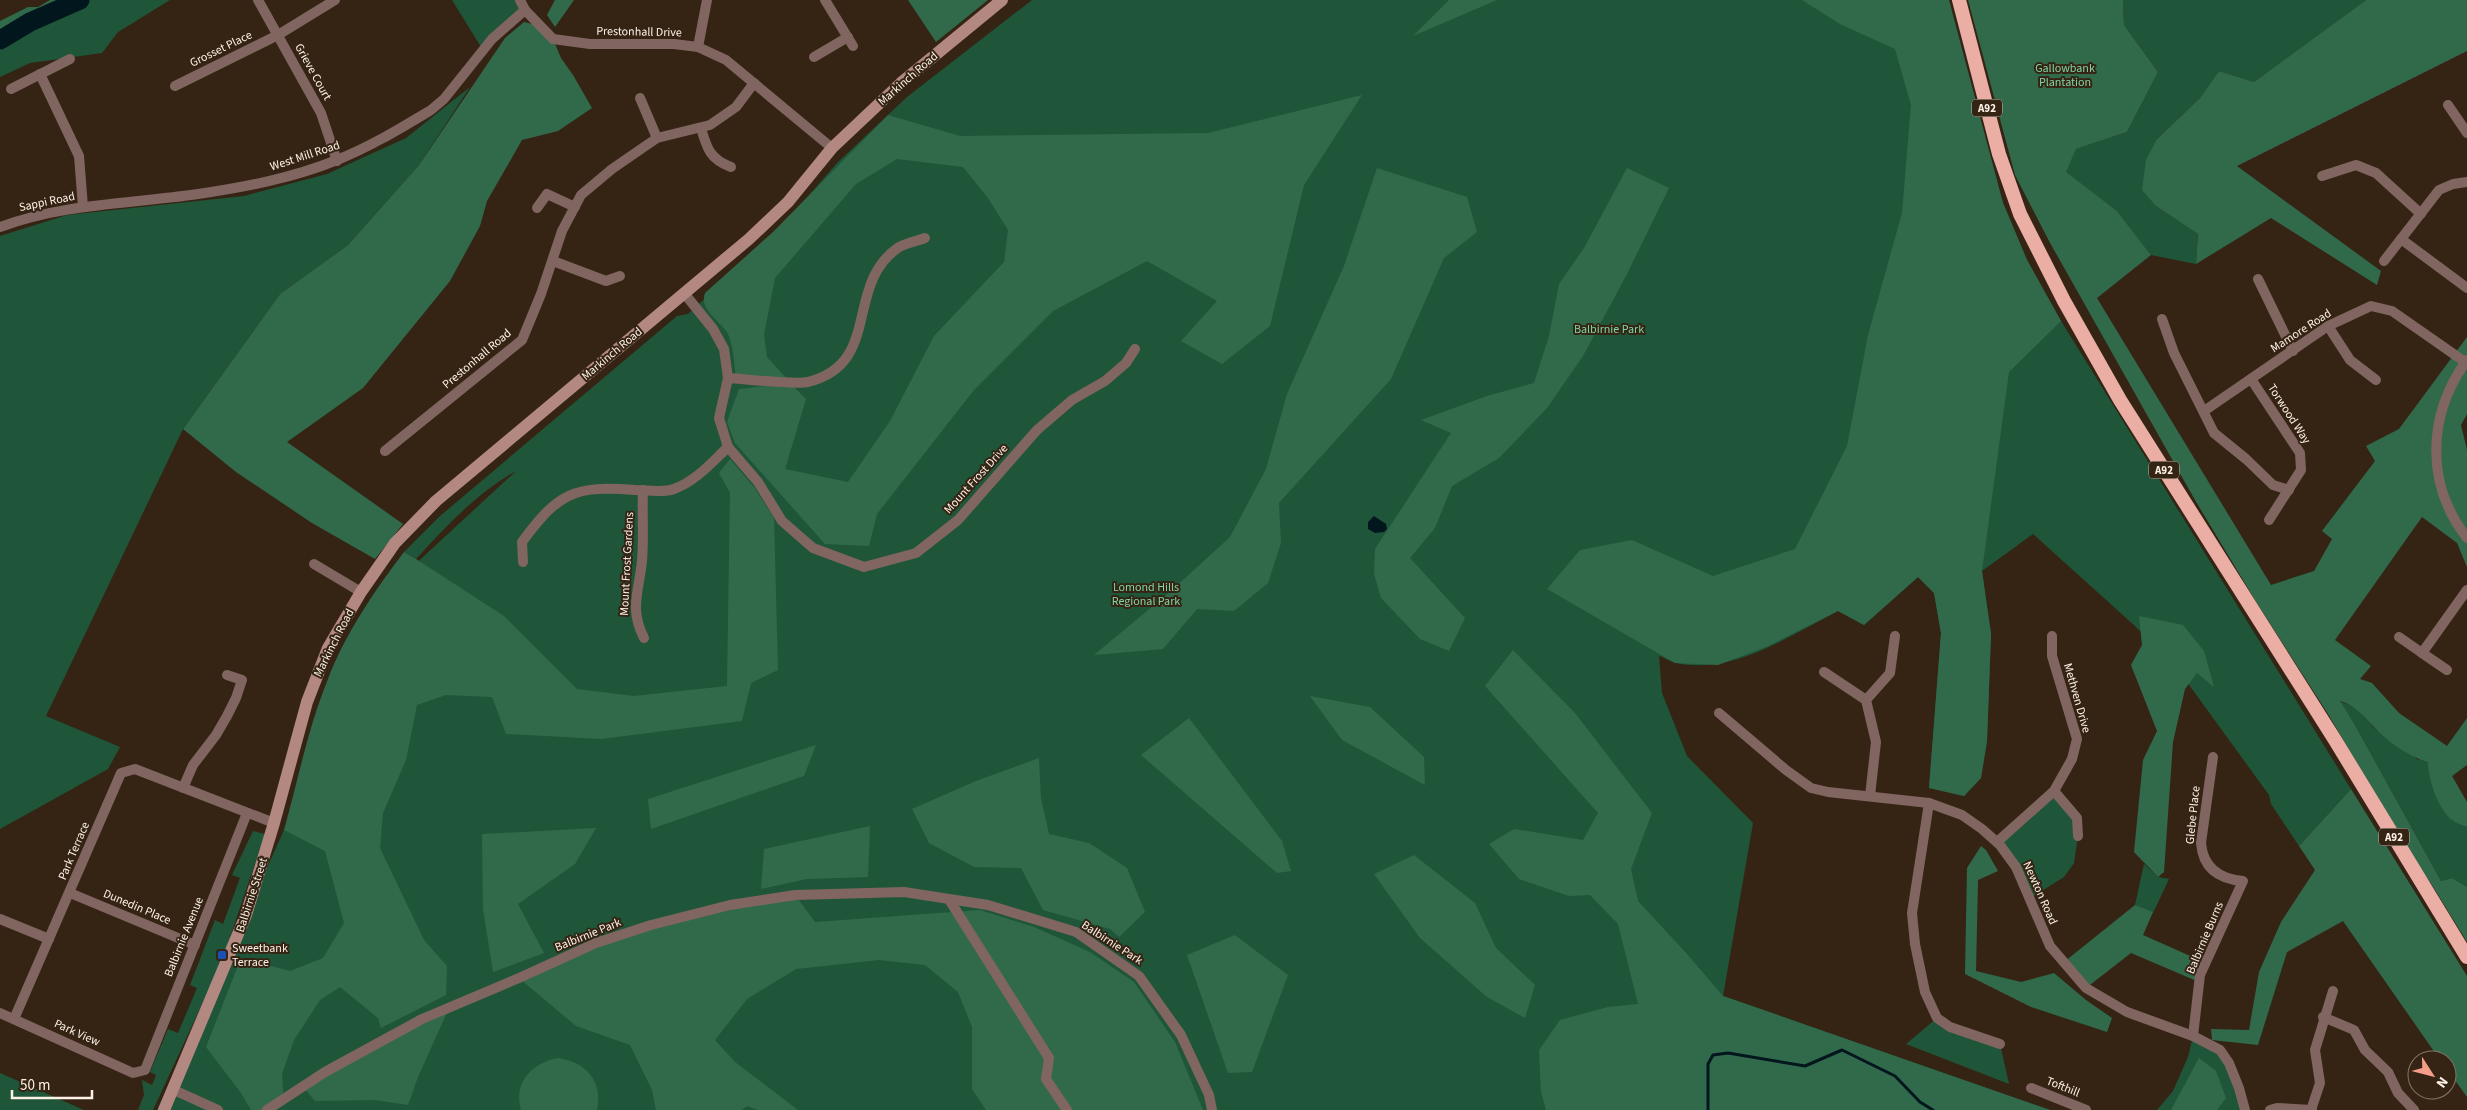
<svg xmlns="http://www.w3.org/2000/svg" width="2467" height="1110" font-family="'Source Sans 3',sans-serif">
<rect width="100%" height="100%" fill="#352414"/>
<g fill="#1f5639">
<polygon points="87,0 170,0 118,32 102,53 30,63 0,77 0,45 30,27"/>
<polygon points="452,0 516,0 520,8 481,47"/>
<path d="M1032,0H1936L2003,203L2027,260L2061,321L2351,789L2299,846L2271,804L2269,795L2179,671L2135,626L2033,534L1982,571L1991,634L1987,741L1981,778L1964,796L1929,788L1941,633L1934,593L1918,577L1864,625L1838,611C1789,636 1733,675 1676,663C1670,662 1664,657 1659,656L1662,693L1687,756L1753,823L1723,996L2050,1110H157L397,581L516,471C478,492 445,527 416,559L404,552L440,516L677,316L688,314L777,232L837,163L907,97Z"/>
<polygon points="2123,0 2366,0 2254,82 2219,71 2200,98 2157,139 2156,206 2198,234 2196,264 2151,255 2117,211 2065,172 2076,149 2127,132 2158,72 2124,25"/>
<polygon points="470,87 419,165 348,245 280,294 183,429 46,716 120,747 108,769 0,829 0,236 67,215 244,196 327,174 406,138"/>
<polygon points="2339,701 2355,707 2374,728 2417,759 2428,762 2452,820 2467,827 2467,887 2452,878 2441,881 2355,725"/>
<polygon points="2054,791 2077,818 2078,836 2074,863 2064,877 2029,899 2000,845"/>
<polygon points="253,831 265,834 222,961 153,1110 138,1110 144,1095 142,1080 152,1085 156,1075 150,1072 168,1029 178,1033 197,988 190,985 215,920 223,924 240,878 232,875"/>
<polygon points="2144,864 2158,877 2169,879 2153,913 2135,905"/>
<polygon points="1937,1018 2000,1044 2009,1084 1906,1044"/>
<polygon points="2193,1036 2220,1050 2245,1110 2157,1110 2173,1091 2188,1057"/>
<polygon points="0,1073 84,1110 0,1110"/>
</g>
<g fill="#316a4b">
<polygon points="50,0 74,0 0,36 0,21 28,7 38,7"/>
<polygon points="555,0 574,0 555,27 547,15"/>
<polygon points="908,0 988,0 936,42"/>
<polygon points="1449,0 1497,0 1413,36"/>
<polygon points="1802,0 1949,0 2003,203 2027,260 2061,321 2009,372 1982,571 1991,634 1987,741 1981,778 1964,796 1929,788 1941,633 1934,593 1918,577 1864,625 1838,611 1766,647 1718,665 1675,663 1547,589 1580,550 1632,540 1713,576 1795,549 1847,446 1868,335 1902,213 1911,105 1895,49 1840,24"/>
<path d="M1968,0H2123L2124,25L2158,72L2127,132L2076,149L2066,172L2117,211L2151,255L2097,298L2271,585L2314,571L2332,539L2322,531L2375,461L2366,446L2399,429L2467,337V414L2461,425L2467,450V567L2457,543L2422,517L2335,640L2371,666L2360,679L2372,683L2399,713L2447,746L2467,718V765L2452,776L2467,802V827C2462,825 2456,823 2452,820C2438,809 2428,779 2428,762C2409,757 2387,741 2373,726C2362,715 2355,705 2340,701L2355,725L2441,881L2452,878L2467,887V942L2432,885L2415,861L2328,714L2255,600L2195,500L2049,241L2015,175Z"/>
<polygon points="2366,0 2467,0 2467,51 2237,166 2381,271 2377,285 2271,218 2196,264 2198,234 2156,206 2142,190 2146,160 2157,139 2200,98 2219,71 2254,82"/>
<polygon points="524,22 540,26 553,39 561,58 573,75 592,108 558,131 522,140 487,201 480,226 450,281 363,388 287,442 403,524 375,559 312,523 236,472 183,429 280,294 348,245 419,165 505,38"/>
<path d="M1362,95L1304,185L1270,326L1222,364L1181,341L1217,301L1147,261L1053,311L974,390L877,514L869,546L825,544L735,443L727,422L739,389L790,383L806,399L785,469L848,482L890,421L934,336L1004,262L1008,230L988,198L963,167L897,159L856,184L775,278L764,334L767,357L789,381L736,378C734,365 734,344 727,332C719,320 699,309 705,293L773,232L888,115L960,136L1208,133Z"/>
<polygon points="1377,168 1467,197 1477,232 1444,258 1391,379 1279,503 1281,543 1268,583 1234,611 1197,609 1163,649 1094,655 1171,591 1230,537 1266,469 1287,394 1344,266"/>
<polygon points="1627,168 1669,188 1627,274 1583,356 1547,408 1499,458 1452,486 1435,528 1410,558 1465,618 1449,651 1420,639 1381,598 1374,574 1375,549 1451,433 1421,420 1487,396 1534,383 1549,336 1559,284 1584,248"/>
<path d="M730,459L754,487L774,518L778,670L751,683L742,721L601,739L506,734L492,697L446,695L417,705L406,760L383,813L380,848L424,940L447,966L446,995L381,1028L378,1018L340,987L320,1000L294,1040L282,1074L284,1101L267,1110H251L241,1093L206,1047L241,958L290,971L323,958L344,923L325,851L284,830C298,780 308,728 328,679C345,634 375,590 404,552L416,559L504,616L577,689L634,696L727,686L730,493L719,473Z"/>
<polygon points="2139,616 2183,625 2204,651 2214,687 2197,673 2185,689 2173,742 2164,872 2158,877 2134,852 2143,760 2157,731 2131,665 2142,645"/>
<polygon points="1513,650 1575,713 1652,813 1631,869 1638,901 1687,954 1723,996 2050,1110 1546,1110 1541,1092 1539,1050 1560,1020 1608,1007 1638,1004 1618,924 1590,895 1569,896 1519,879 1489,844 1514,829 1583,840 1598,813 1485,686"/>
<polygon points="1310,696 1370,707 1424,757 1425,785 1342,740"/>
<polygon points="1189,718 1282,841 1291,871 1277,873 1141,755"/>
<polygon points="816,745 804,776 651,829 648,799"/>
<polygon points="1039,758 1041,798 1049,834 1089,843 1127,868 1145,912 1119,937 1110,929 1043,910 1021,868 974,867 929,843 912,809 976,781"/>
<polygon points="2351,789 2467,976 2467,1097 2447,1069 2447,1060 2440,1060 2343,921 2287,952 2258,1045 2212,1040 2211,1029 2249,1030 2259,972 2281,922 2315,870 2299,846"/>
<polygon points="870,826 868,877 807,879 761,889 764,849"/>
<polygon points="596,828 575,864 518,904 544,953 493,972 483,909 482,834"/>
<polygon points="1981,846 1986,850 1998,871 1978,880 1976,971 2021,982 2054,973 2086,1000 2112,1018 2107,1032 2031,1007 1965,974 1967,868"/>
<polygon points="1414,855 1475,903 1496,948 1535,985 1525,1018 1487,997 1420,938 1374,874"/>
<polygon points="795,895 815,922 980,910 1034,927 1090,952 1134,982 1175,1042 1203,1110 986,1110 972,1089 972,1027 958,992 925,965 879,960 796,969 747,999 715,1040 735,1062 798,1110 758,1110 747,1106 742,1110 656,1110 652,1090 630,1045 576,1026 519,978 651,925"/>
<polygon points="2135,905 2153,912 2143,935 2206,963 2199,982 2131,953 2086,988 2064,962"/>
<polygon points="1235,935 1288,975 1252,1072 1228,1073 1187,955"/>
<polygon points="449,1008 418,1077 408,1105 375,1100 315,1101 303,1087"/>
<path d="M558,1058C586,1062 603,1081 597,1110H521C513,1082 532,1063 558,1058Z"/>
<polygon points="2199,1058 2216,1071 2226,1098 2217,1110 2171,1110"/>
</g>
<polygon fill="#02161e" points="1374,516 1386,524 1387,529 1384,532 1375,533 1368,529 1368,522"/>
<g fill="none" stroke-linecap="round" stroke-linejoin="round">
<polyline stroke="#02161e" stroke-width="3" points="1708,1110 1708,1064 1713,1055 1728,1053 1805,1066 1842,1050 1895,1076 1920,1102 1933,1110"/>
<polyline stroke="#02161e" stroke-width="19" points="0,40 30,22 80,0"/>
<g stroke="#806561" stroke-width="10">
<polyline points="258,0 321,113 337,161"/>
<polyline points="520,0 525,10 553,39 590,44 674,44 698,47 726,60 832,148"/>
<polyline points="825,0 853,46"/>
<polyline points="698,47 707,0"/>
<polyline points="814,57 848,37"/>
<polyline points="40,74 79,156 83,207"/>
<polyline points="175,86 278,35 335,0"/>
<polyline points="11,89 70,59"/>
<polyline points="640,98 657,138"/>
<polyline points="2448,105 2467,133"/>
<path d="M701,128C707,149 710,159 731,167"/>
<polyline points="2322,176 2356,165 2376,173 2421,214"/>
<polyline points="537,208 547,194 575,207"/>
<path d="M0,227C66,203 129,204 198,194C245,187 293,178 337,160C370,147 401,128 431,110L444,99L492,39L525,10"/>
<polyline points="2401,239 2467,288"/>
<polyline points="553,261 606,281 620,276"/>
<polyline points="2384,261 2439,190 2453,184 2467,182"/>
<polyline points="2258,279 2293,351"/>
<polyline points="684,293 713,329 724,349 728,378 719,418 728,447 758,482 782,521 813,548 864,567 916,553 958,520 1037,430 1072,400 1105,381 1126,363 1135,349"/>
<polyline points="2162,319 2174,353 2214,433 2246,459 2273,485 2289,490"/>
<polyline points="2328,326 2350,360 2376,380"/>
<path d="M2467,360C2427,415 2425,484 2467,538"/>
<path d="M728,378C746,379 794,385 808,382C883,363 843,285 899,247C906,243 917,241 925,238"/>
<polyline points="2251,379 2300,453 2301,470 2269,520"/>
<polyline points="2204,411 2328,326 2371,306 2392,311 2465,362"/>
<polyline points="385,451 522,340 541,294 562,231 581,195 612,169 657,138 710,125 736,107 754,83"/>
<path d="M643,490C642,514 644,538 642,561C639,591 629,609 644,638"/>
<path d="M523,562L522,542C558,493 574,485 635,490C646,490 664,493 674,489C696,481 712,462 728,447"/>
<polyline points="314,564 361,592"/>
<polyline points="2399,637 2422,653"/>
<polyline points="2447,670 2422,653 2467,590"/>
<polyline points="1824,672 1866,700 1876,742 1870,796"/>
<polyline points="1866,700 1890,673 1895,636"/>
<polyline points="1719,713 1786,770 1811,788 1828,792 1929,803 1962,815 1982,829 2000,845 2016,867 2050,946 2086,988 2127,1012 2193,1036 2220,1050 2229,1063 2239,1088 2245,1110"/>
<polyline points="183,788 193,765 216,735 227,716 236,698 242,680 227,675"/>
<polyline points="2054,791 2077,818 2078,836"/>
<polyline points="1929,803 1912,913 1915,944 1925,992 1937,1018 1950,1027 2000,1044"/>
<polyline points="1997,842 2054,791 2072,759 2077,739 2052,656 2052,636"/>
<polyline points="70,893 195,945"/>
<polyline points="950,901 1049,1058 1046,1079 1067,1110"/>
<polyline points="0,919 49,939"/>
<polyline points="0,1013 133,1073 145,1070 247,813"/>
<polyline points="2323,1017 2354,1030 2365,1050 2388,1072 2398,1093 2414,1110"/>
<polyline points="14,1019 121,773 135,769 274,823"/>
<path d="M2193,1036L2200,975L2243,881C2219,879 2203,868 2201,843L2213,757"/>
<polyline points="2031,1088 2086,1110"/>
<polyline points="174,1090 218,1110"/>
<polyline points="267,1110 325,1072 422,1019 519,978 596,943 651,925 730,905 795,895 904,892 988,905 1076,932 1139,976 1181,1035 1209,1095 1212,1110"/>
<polyline points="2270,1110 2277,1108 2312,1110"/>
<polyline points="2311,1110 2320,1083 2315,1050 2333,991"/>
</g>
<polyline stroke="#b28881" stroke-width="12" points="164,1110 246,915 274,823 307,702 328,648 361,592 395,543 436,501 749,239 788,202 832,148 901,83 1002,0"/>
<polyline stroke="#eaaea5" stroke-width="14" points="1959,0 1999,154 2020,214 2064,301 2120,400 2335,740 2467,957"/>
</g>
<rect fill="#1a4fb4" stroke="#352414" stroke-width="2" x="217" y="950" width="10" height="10" rx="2.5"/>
<g text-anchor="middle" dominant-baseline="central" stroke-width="4" stroke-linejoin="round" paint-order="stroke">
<g fill="#352414" stroke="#c1b4a8" stroke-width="1">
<rect x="1972" y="99.5" width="30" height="17" rx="4"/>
<rect x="2149" y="461.5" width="30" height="17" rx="4"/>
<rect x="2379" y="828.5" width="30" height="17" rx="4"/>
</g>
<g font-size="11" font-weight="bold" fill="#fdf1e7">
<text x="1987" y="108">A92</text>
<text x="2164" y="470">A92</text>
<text x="2394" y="837">A92</text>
</g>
<g font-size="12" fill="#fdf1e7" stroke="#352414">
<text transform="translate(639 32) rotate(1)">Prestonhall Drive</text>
<text transform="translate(221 49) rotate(-26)">Grosset Place</text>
<text transform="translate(313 72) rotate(61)">Grieve Court</text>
<text transform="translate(908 79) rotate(-41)">Markinch Road</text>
<text transform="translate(305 156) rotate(-18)">West Mill Road</text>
<text transform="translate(47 202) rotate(-12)">Sappi Road</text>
<text transform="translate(2301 331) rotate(-33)">Mamore Road</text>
<text transform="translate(612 354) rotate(-40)">Markinch Road</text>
<text transform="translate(477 359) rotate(-40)">Prestonhall Road</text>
<text transform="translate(2289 414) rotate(57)">Torwood Way</text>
<text transform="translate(976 479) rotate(-48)">Mount Frost Drive</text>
<text transform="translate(627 564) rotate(-87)">Mount Frost Gardens</text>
<text transform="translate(334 643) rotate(-63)">Markinch Road</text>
<text transform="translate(2077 698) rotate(74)">Methven Drive</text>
<text transform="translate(2193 815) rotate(-84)">Glebe Place</text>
<text transform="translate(74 851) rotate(-67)">Park Terrace</text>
<text transform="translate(2040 893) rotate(66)">Newton Road</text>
<text transform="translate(252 895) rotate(-72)">Balbirnie Street</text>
<text transform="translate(137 907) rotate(23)">Dunedin Place</text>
<text transform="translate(588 935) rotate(-22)">Balbirnie Park</text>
<text transform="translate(184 937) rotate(-68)">Balbirnie Avenue</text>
<text transform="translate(2205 938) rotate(-67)">Balbirnie Burns</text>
<text transform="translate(1112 943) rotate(33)">Balbirnie Park</text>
<text transform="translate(77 1033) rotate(24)">Park View</text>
<text transform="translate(2063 1087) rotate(22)">Tofthill</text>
</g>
<g font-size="12" fill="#80d5a4" stroke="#352414">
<text x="2065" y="68">Gallowbank<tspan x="2065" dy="14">Plantation</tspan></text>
<text x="1609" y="329">Balbirnie Park</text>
<text x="1146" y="587">Lomond Hills<tspan x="1146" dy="14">Regional Park</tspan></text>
</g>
<g font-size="12" fill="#fdf1e7" stroke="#352414" text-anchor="start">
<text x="232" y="948">Sweetbank<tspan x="232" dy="14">Terrace</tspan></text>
</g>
</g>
<g transform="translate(2432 1075) rotate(126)"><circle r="24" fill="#352414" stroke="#857668"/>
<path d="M0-4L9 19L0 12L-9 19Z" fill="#f49e89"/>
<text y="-8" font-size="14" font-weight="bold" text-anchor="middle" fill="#fdf1e7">N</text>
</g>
<path d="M12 1090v8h80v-8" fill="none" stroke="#fdf1e7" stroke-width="2.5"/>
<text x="20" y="1090" font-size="15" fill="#fdf1e7" stroke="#352414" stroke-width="4" paint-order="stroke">50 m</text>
</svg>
